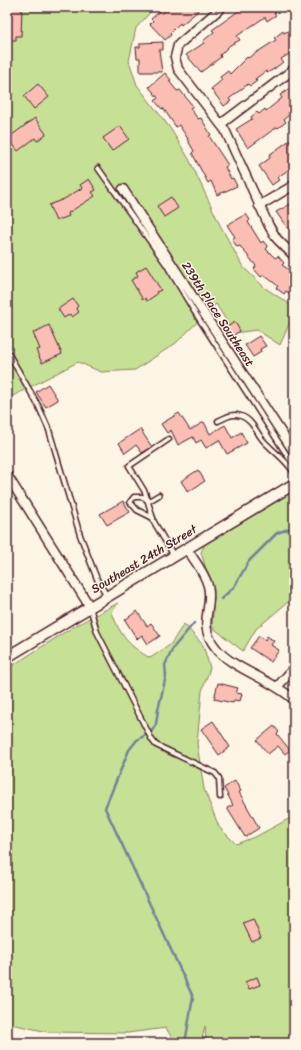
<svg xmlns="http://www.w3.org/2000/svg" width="301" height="1050" font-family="Sriracha,sans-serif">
<rect width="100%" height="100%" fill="#fcf5e5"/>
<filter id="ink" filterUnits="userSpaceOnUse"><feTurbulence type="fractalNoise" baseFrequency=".025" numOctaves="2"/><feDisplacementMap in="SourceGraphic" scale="8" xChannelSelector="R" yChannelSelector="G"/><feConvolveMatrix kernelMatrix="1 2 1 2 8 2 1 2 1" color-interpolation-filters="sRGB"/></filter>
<g filter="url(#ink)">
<g fill="#c6e096" stroke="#888060">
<polygon points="7,7 155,7 136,28 129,61 137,85 170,128 189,159 220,225 243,267 265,288 294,307 294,313 280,345 257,330 234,333 216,304 176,343 135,370 101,372 78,362 7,399"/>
<polygon points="294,491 294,597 256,629 243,651 212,627 214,597 201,552 205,544"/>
<path d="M118,603L112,612C119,635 130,647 150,658L170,645L184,624L203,645L210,668L202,691L197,744L204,789L219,827L236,844L257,836L294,816V1043H206L205,1026L201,1043H175L166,1028L128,1033L48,1032L11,1024L7,1021V669L73,627Z"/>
</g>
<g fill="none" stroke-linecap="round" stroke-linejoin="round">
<g stroke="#71819d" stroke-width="2.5">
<polyline points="221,599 234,587 249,561 277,533 294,527"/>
<polyline points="185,1043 193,997 105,808 129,750 137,740 152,731 156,724 158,710 166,676 165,665 173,648 194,623"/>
</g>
</g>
<g fill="#fabeb5" stroke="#4a1f2b">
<polygon points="11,7 22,7 21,36 16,36 16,40 7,40 7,20 11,20"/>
<polygon points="169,7 195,7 198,11 181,25 180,23 170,33 171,35 165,40 150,24 153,21 151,19 160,11 162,14"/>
<polygon points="244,7 284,7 274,13 276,15 267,21 265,17 237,36 240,40 230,45 220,55 221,57 201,72 186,55 204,43 203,41 214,32 212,30"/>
<polygon points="294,28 294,51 281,59 283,62 274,69 267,73 266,71 255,79 257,81 250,86 248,84 229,99 231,101 224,106 211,89 222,80 220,77 228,71 230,74 247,57 248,58 276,40 274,38 283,31 284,33"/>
<polygon points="163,42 163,50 159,50 162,72 140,72 140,58 137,58 136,47 140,47 140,43"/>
<polygon points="165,73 171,80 169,81 177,91 180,90 188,100 193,106 190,108 198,119 201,118 207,128 211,135 209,136 228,165 225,167 231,179 233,178 237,186 217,195 211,181 208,183 192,153 194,151 187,139 188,139 179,125 176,127 163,108 162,109 155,101 158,98 149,87"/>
<polygon points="38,84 49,97 34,109 24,96"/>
<polygon points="294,86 294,111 284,119 286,122 278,128 277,127 248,148 236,129 252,119 251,117 257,112 259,114 265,109 266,111 282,98 280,95"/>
<polygon points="35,118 46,134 37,141 35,138 18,151 8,138"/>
<polygon points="120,126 129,139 112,151 103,138"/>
<polygon points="294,137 294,168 289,171 288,170 277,178 279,180 272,185 259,166 270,158 269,155"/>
<polygon points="89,179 96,190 92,192 95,196 68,213 69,216 56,221 49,205 64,199 82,188 80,185"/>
<polygon points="171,197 178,208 164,217 157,206"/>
<polygon points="294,202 294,225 288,229 276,212"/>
<polygon points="246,214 250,220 248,222 261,243 263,241 268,247 266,249 275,258 278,256 284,263 282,265 294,273 294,297 286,291 284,294 276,288 278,286 264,275 261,277 254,269 256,266 240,246 237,247 232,239 235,237 227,225"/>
<polygon points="146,266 161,290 156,292 157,294 147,301 145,298 143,300 131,280 138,276 136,272"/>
<polygon points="73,299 78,306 76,308 79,312 72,317 70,314 64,318 58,309"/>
<polygon points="235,322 240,331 232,336 227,327"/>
<polygon points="49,325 62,354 42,363 36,350 40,349 33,333"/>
<polygon points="259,336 266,346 260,349 261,352 253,357 245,345"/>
<polygon points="48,384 58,400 46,407 36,392"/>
<polygon points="179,413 190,430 204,422 210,434 225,425 232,438 241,432 247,443 227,454 219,440 206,448 201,440 196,443 193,437 178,445 171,430 167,433 161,424"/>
<polygon points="140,429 152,447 142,453 136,445 125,453 119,443"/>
<polygon points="198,470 205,481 188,492 181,481"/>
<polygon points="123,501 130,512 107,525 100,514"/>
<polygon points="137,611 147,626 151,623 160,636 148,644 142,635 137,639 125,620"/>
<polygon points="259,636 265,640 267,636 274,641 271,645 279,650 271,662 250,648"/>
<polygon points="218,683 238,688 236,693 242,694 240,701 234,700 233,703 214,699"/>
<polygon points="213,721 230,747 219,755 201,729"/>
<polygon points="274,726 279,732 277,734 290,750 285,754 278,746 268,754 257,740"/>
<polygon points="235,781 241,791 239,792 259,828 245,837 227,808 233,805 224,788"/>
<polygon points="253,919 261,938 252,942 243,923"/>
<polygon points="257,977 260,985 249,989 245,982"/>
</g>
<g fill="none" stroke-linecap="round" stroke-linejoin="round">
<defs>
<g id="service">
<polyline points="98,168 166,264 194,311 294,466"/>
<polyline points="7,351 38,405 49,430 80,535 97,579 107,596"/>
<path d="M218,421C227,417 232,413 241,416C251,419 256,431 262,439C272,451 286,459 294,473"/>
<polyline points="169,439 129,466 145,492 154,522 174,556"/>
<polyline points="153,518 137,510 130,502 134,497 143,497 149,501 159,495"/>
<polyline points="90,607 97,632 152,740 156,745 215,773 219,778 220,797"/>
</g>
<g id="minor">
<polyline points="222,7 178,45 175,57 178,69 225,130 269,226 277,239 294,256"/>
<polyline points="221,124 294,69"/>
<polyline points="123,189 294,452"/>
<polyline points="259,206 294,185"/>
<polyline points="7,475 90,607"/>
<path d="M187,549C194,560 205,573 208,586C214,607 196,624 216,648C232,669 272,679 294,700"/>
<polyline points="278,686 294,668"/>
</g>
<polyline id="tertiary" points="7,657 294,484"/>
</defs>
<use href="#service" stroke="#4a1f2b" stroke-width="7"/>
<use href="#minor" stroke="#4a1f2b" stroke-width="11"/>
<use href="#tertiary" stroke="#4a1f2b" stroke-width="13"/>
<use href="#service" stroke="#fcf5e5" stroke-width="4"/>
<use href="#minor" stroke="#fcf5e5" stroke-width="8"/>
<use href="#tertiary" stroke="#fcf5e5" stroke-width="10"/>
</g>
</g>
<g text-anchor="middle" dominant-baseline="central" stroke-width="3" stroke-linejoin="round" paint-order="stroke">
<g font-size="12" fill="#4a1f2b" stroke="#fcf5e5">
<text transform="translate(218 314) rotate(57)">239th Place Southeast</text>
<text transform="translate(144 559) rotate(-31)">Southeast 24th Street</text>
</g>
</g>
<rect width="301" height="1050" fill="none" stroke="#fcf5e5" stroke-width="24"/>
<rect x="12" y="12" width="277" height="1026" fill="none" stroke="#4a1f2b" stroke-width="1.5" filter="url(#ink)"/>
</svg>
